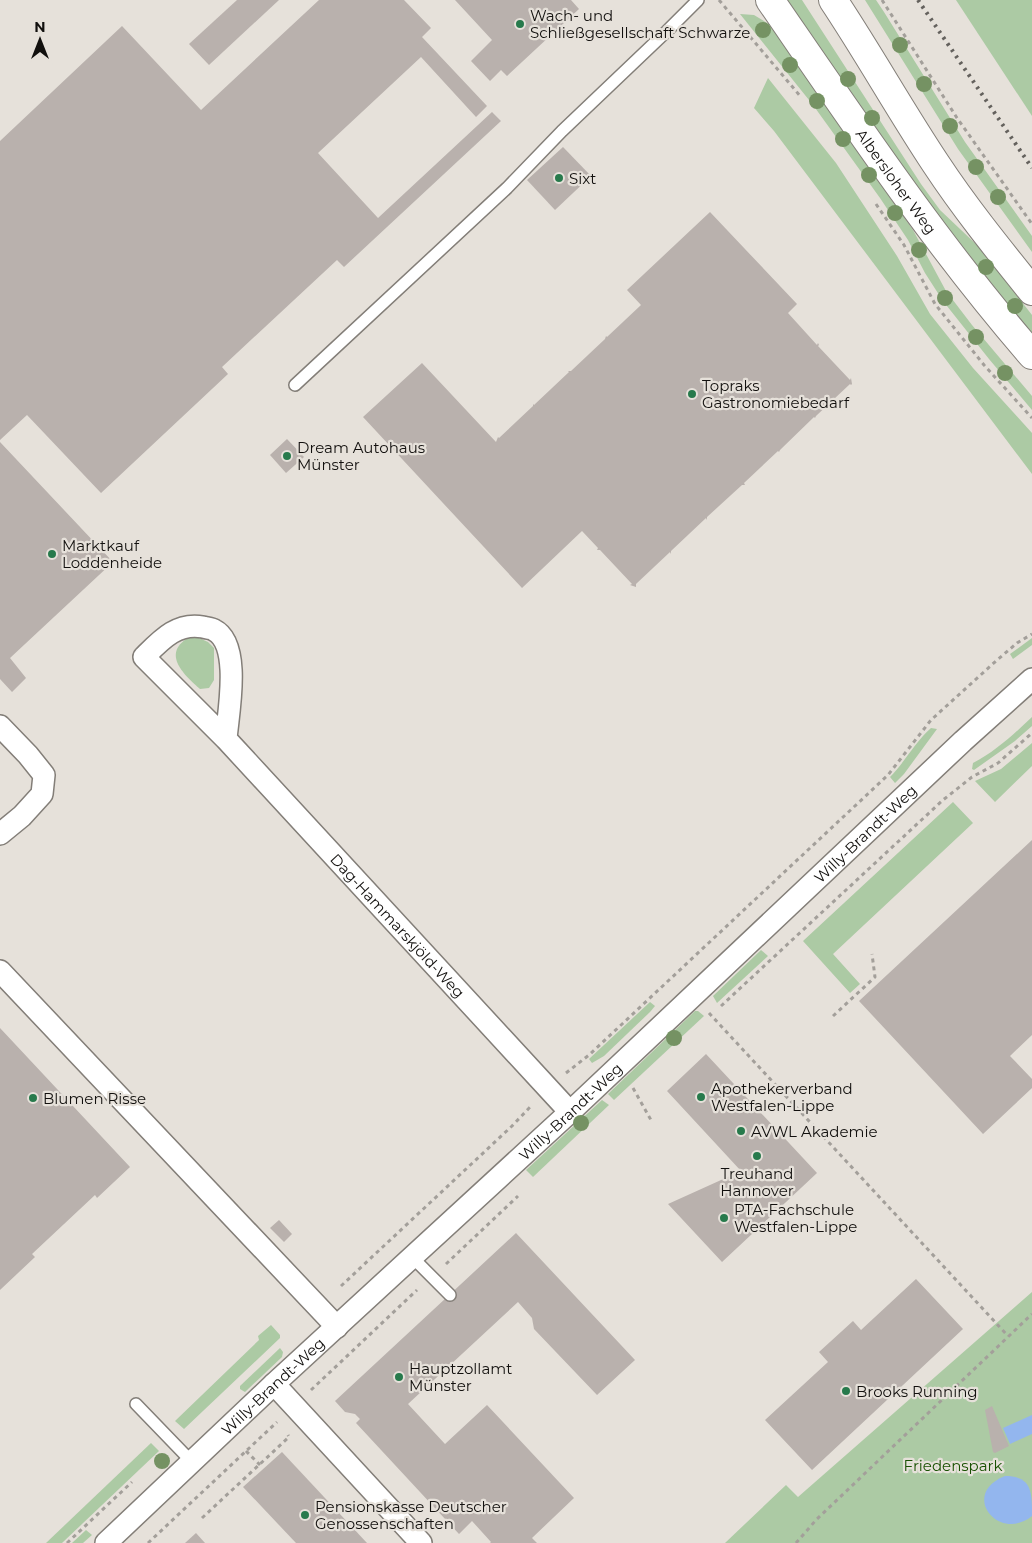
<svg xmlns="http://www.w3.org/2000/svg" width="1032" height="1543" font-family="Montserrat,sans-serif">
<rect width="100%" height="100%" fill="#e6e1da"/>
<g fill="#accaa4">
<polygon points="787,0 802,0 921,184 940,210 979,247 1032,315 1032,335 961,247 875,131"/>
<polygon points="865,0 876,0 884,12 965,142 1032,236 1032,252 958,149"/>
<polygon points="956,0 1032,0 1032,116"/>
<polygon points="740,14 754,15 764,21 776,31 788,47 836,121 913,230 946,291 972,325 1032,396 1032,410 989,359 943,301 925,273 908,240 880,198 813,105"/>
<polygon points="768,78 836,163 897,256 930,314 973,368 1032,433 1032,474 774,131 754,108"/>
<path d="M188,638H199L208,642L214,648V680L209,688L200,689C185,676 161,654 188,638Z"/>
<polygon points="1032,638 1032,645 1013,659 1010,654"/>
<path d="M1032,717V726L1015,741L974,770L972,769L973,763C996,751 1013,735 1032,717Z"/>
<path d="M931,728L937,729L904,774L895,783L890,777C905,762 915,742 931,728Z"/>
<polygon points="1032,743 1032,766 995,802 975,781 1001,769"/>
<polygon points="953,802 973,823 833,954 860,984 850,993 803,941"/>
<polygon points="761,950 768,956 717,1003 713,996"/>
<polygon points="650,1002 655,1006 650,1012 604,1056 592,1063 589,1059"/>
<polygon points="695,1011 698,1011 704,1016 614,1100 608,1094"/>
<polygon points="602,1100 609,1105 533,1177 526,1170"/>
<polygon points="1032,1292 1032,1543 725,1543 786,1485 798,1497"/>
<polygon points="271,1325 280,1335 280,1338 184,1429 175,1421 259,1340 258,1336"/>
<polygon points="280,1348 283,1352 282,1357 245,1392 240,1389 240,1386"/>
<polygon points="151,1443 159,1451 62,1543 46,1543"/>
<polygon points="86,1530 92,1535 83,1543 72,1543"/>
</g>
<g fill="#93b6ee">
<polygon points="1032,1415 1032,1434 1010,1444 1003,1428"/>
<path d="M1005,1476C1032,1476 1032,1492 1032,1516C999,1543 959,1494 1005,1476Z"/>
</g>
<g fill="#b9b1ad">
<polygon points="237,0 279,0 209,65 189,44"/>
<polygon points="319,0 404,0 431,28 422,37 487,106 476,117 421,57 318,153 378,218 492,112 501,121 344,267 337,260 222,367 228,374 101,493 27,415 0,440 0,141 122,26 201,110"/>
<polygon points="455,0 571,0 579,9 507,76 501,70 490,81 471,61 492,40"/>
<polygon points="563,147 591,176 555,210 527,180"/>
<polygon points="710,212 797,304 788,313 817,345 818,343 819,345 818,346 850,380 851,378 852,384 851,385 850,384 816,416 815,418 814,417 780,450 779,452 778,451 744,483 745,485 742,485 707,517 707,520 706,518 671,551 671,554 670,552 636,584 636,587 630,585 632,584 600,550 597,550 598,548 582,531 522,588 363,417 422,363 496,442 498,437 499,438 533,406 533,404 534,405 569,372 568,371 571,371 605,339 606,336 607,337 641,305 627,290"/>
<polygon points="287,439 304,457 286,473 270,455"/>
<polygon points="0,442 113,562 10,658 26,678 12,692 0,679"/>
<polygon points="1032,840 1032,1035 1010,1056 1032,1079 1032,1088 983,1134 859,1001"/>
<polygon points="0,1028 130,1167 97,1198 95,1195 32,1254 35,1257 0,1290"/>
<polygon points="706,1054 817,1173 722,1262 668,1204 741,1171 667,1091"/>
<polygon points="279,1220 292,1234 284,1242 270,1228"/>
<polygon points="516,1233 635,1360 597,1395 534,1329 532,1318 518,1302 408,1404 445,1444 487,1405 574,1498 532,1538 537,1543 490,1543 491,1542 472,1521 459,1534 356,1423 360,1419 355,1414 345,1412 335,1401"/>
<polygon points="916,1279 963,1329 812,1470 765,1420 828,1362 819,1352 853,1321 861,1330"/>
<polygon points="992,1406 1009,1446 995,1453 993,1452 985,1410"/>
<polygon points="282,1452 367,1543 296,1543 243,1487"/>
<polygon points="196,1533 205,1543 185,1543"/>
</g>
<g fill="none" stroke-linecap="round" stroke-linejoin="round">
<defs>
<g id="lane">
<polyline points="295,385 507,188 562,131 667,31 698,0"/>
<polyline points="412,1257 450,1295"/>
<polyline points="136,1404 192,1462"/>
</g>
<g id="street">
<polyline points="0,726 28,755 44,775 42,794 22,816 0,834"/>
<path id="s1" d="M226,739C228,714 242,644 214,630C211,628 206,628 203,627C177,622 161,640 144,657L226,739L570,1112"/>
<polyline points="0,971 337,1327"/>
<polyline points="274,1384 421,1543"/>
<path id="s2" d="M106,1543L274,1384L570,1112L963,741L1032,679"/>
</g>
<g id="secondary">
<path id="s3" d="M770,0C854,122 935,243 1032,355"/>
<path d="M833,0C869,54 900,110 936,164C965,208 999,250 1032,291"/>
</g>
</defs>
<use href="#lane" stroke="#837e78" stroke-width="14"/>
<use href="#street" stroke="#837e78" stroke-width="24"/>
<use href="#secondary" stroke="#837e78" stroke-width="30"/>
<g stroke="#a39f9a" stroke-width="3" stroke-dasharray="4 4" stroke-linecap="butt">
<polyline points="719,0 801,97"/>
<polyline points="882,0 957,118 1032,224"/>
<polyline points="876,204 904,245 935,304 984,365 1032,418"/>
<polyline points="721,1006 943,800 972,777 998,763 1032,733"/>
<polyline points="709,1013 1008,1336"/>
<polyline points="833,1016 875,977 872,954"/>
<polyline points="566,1073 589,1055 888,775 931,720 996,661 1017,643 1032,634"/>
<polyline points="633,1088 651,1120"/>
<polyline points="446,1264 518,1196"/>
<polyline points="341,1286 512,1126 532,1105"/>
<polyline points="311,1390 417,1290"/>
<polyline points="246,1451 260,1465"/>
<polyline points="202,1518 289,1437 288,1435"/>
<polyline points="67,1543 132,1482"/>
<polyline points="148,1543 277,1422"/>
<polyline points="796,1543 816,1520 1032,1314"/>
</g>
<use href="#lane" stroke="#fff" stroke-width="11"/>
<use href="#street" stroke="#fff" stroke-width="21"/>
<use href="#secondary" stroke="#fff" stroke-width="28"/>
<polyline stroke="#64615d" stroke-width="4" stroke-dasharray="2.5 5" stroke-linecap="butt" points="918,0 1032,168"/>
</g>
<g fill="#759263">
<circle cx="763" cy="30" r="8"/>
<circle cx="900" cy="45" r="8"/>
<circle cx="790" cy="65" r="8"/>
<circle cx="848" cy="79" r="8"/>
<circle cx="924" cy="84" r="8"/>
<circle cx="817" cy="101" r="8"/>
<circle cx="872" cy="118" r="8"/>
<circle cx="950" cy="126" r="8"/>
<circle cx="843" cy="139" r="8"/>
<circle cx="976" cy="167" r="8"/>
<circle cx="869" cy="175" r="8"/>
<circle cx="998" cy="197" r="8"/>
<circle cx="895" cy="213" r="8"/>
<circle cx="919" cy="250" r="8"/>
<circle cx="986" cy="267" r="8"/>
<circle cx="945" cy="298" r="8"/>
<circle cx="1015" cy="306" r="8"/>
<circle cx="976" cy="337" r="8"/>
<circle cx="1005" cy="373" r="8"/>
<circle cx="674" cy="1038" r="8"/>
<circle cx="581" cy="1123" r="8"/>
<circle cx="162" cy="1461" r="8"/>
</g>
<g fill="#277a4c" stroke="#e6e1da" stroke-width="2">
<circle cx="520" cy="24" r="5"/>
<circle cx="559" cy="178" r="5"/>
<circle cx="692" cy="394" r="5"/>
<circle cx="287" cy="456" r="5"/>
<circle cx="52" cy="554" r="5"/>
<circle cx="701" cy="1097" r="5"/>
<circle cx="33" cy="1098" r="5"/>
<circle cx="741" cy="1131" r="5"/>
<circle cx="757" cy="1156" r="5"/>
<circle cx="724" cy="1218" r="5"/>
<circle cx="399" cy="1377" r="5"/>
<circle cx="846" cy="1391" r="5"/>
<circle cx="305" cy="1515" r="5"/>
</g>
<g text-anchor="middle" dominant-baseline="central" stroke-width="4.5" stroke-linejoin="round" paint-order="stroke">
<g font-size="15" fill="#12100e" stroke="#e6e1da" text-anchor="start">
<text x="530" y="15">Wach- und<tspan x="530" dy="17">Schließgesellschaft Schwarze</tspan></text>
<text x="569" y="178">Sixt</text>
<text x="702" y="385">Topraks<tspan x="702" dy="17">Gastronomiebedarf</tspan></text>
<text x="297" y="447">Dream Autohaus<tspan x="297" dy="17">Münster</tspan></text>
<text x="62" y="545">Marktkauf<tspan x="62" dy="17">Loddenheide</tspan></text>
<text x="711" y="1088">Apothekerverband<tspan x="711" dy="17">Westfalen-Lippe</tspan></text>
<text x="43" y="1098">Blumen Risse</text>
<text x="751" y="1131">AVWL Akademie</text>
<text x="757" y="1173" text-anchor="middle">Treuhand<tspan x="757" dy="17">Hannover</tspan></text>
<text x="734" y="1209">PTA-Fachschule<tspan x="734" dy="17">Westfalen-Lippe</tspan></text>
<text x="409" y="1368">Hauptzollamt<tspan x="409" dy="17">Münster</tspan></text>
<text x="856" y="1391">Brooks Running</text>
<text x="315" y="1506">Pensionskasse Deutscher<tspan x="315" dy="17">Genossenschaften</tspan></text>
</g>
<g font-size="15" fill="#12100e" stroke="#e6e1da">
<text stroke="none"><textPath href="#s3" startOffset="221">Albersloher Weg</textPath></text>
<text stroke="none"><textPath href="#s2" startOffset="1039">Willy-Brandt-Weg</textPath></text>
<text stroke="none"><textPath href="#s1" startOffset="565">Dag-Hammarskjöld-Weg</textPath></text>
<text stroke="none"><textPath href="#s2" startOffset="634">Willy-Brandt-Weg</textPath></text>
<text stroke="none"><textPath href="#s2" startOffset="229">Willy-Brandt-Weg</textPath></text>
</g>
<g font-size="15" fill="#185102" stroke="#e6e1da">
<text x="953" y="1465">Friedenspark</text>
</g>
</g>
<g transform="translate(40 40)" stroke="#e6e1da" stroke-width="4" paint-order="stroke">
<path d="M0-4L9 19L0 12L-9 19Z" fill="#12100e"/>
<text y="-8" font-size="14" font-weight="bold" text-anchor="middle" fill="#12100e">N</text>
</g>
</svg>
